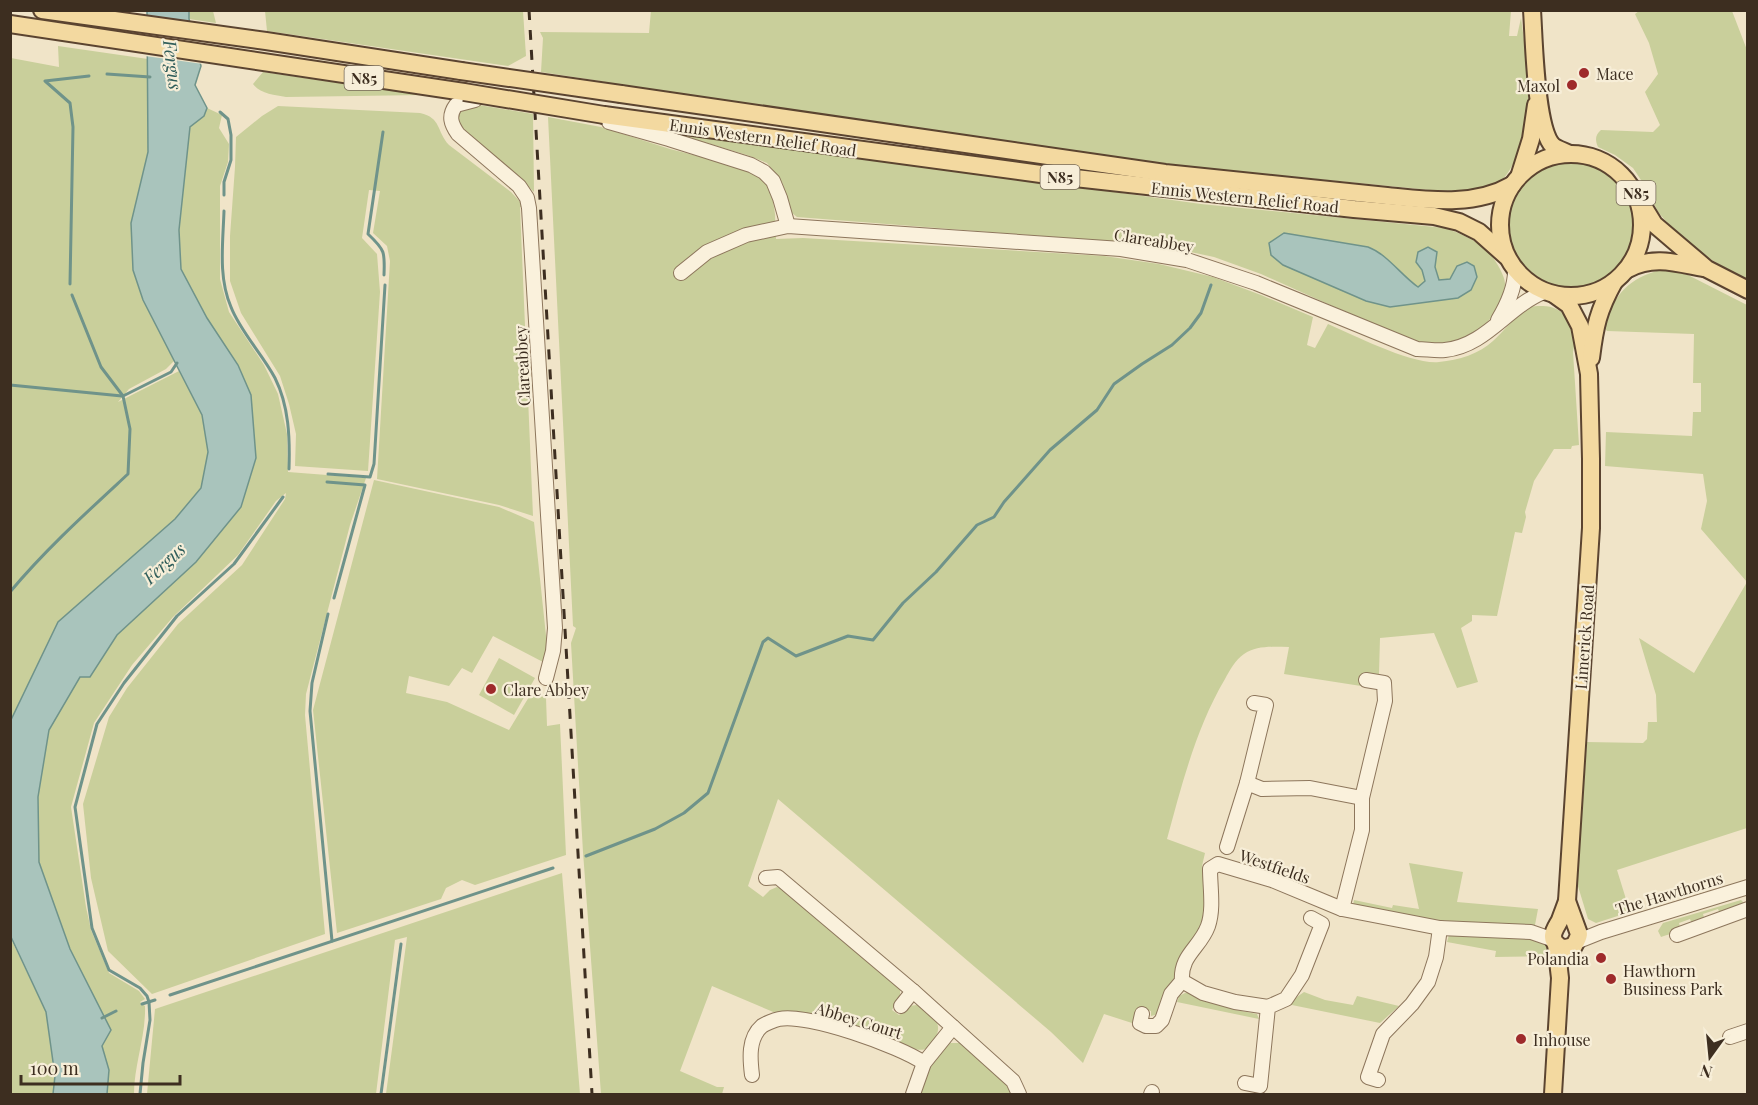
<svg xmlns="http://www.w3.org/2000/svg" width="1758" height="1105" font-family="'Playfair Display',serif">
<rect width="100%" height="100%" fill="#f0e4c8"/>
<g fill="#c9cf9b">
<path d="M651,10L1511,11L1509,36H1517L1521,18C1526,57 1534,100 1524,139C1522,146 1518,154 1515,160C1509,172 1503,183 1490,187C1472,193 1449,190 1430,190L1163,164L637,89L600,81L541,72L543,38L540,32L649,33Z"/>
<polygon points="189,11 213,11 216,23 189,19"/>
<polygon points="265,11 523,11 526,56 508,66 267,31"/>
<path d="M1639,11H1732L1747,50V280L1696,251L1677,234L1658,212L1647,189L1633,168L1615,155L1598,147C1595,140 1595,135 1601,130L1653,132L1660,125L1645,92L1658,74L1649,43L1635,14Z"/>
<polygon points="58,46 148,59 148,152 131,223 143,300 174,361 166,369 129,389 118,402 179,371 202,415 208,452 201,489 11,722 11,58 59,67"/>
<path d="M263,72L423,95L286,97C275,95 260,94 253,84Z"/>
<polygon points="473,104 533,114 534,192 510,169 461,130 455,116 457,110"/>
<path d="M278,106L420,113C442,118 436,131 449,145L511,192L525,207H520L533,516L499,505L377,479L390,261L387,246L373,233L380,191L369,190L362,238L377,254L380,292L368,471L295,466L296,434L289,404L280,376L241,313L230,281V236L235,167L236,137L262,116Z"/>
<path d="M207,108L222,115L219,128L229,144L228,162L220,186V279L229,312L264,365L278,394L287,434L288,472L366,478L350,525L306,694L305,715L325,934L152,994L108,951L91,878L83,804L109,717L127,688L178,624L242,565L285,499L286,493L276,501L238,555L173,617L132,665L94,723L71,807L86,907L91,930L109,973L139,991L145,999L140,1002L145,1006C146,1036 134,1065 134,1094H107L109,1070L102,1046L111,1030L70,949L39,862L38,797L49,730L80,677H90L117,635L196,562L241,507L207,318L181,269L179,230L190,126L204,116Z"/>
<path d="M548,117L601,127L670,149L752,170L767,182L772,194L775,214L776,239L803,238L1104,256L1159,264L1213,277L1261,295L1313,317L1307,345L1315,348L1328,324C1354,335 1412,365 1439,362C1459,360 1479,354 1493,341C1505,330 1516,314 1531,307C1533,306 1537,306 1540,306C1566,304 1579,329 1573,352L1579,445L1572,446L1571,449H1554L1534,481L1525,512L1526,517L1522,533L1515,532L1497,616L1472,615V621L1461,628L1478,682L1457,688L1434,633L1380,638L1379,674L1365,673L1361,686L1284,674L1289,647C1274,647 1257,645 1244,654C1235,660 1230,670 1225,679C1196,728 1182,784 1167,839L1205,853L1202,866L1205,872L1206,920L1159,1014L1151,1016V1011L1137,1008L1132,1023L1104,1014L1083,1063L1051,1032L778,799L748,886L763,897L770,890L777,887L785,890L900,987V996L892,1010L899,1015L908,1006L917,1005C923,1010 931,1014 936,1021C942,1030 934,1045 925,1049C921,1051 915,1049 911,1048L778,1014L712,986L680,1071L717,1087H724L722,1094H601L583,852L571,643L576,628L573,626Z"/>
<path d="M664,130L1201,204L1445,228C1459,233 1474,239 1486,249C1493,256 1506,276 1505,285C1505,288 1504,291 1503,294C1495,324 1468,342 1438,345C1425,346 1409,339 1397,335L1261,274L1214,257L1158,245L797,217L792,213L782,182L767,163L747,155Z"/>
<circle cx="1571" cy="225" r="63"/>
<path d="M1663,269L1688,275L1747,305V828L1617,870L1630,912L1596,923L1588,919L1577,883L1587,742L1643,743L1647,739L1648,722H1657L1656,695L1639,638L1694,673L1747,582L1701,529L1707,501L1703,474L1605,466L1606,432L1692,436L1693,412H1701V383H1693L1694,334L1607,331L1602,325C1618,292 1627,279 1663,269Z"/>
<polygon points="374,480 499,507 534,522 547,645 543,662 493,636 472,673 462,668 449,686 409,676 406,693 447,702 509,730 532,692 546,698 547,726 560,724 566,855 475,885 462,880 446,888 441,899 337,933 313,710"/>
<polygon points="499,658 535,678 514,715 479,695"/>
<polygon points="1409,863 1463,872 1457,902 1538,909 1535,925 1457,922 1414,917 1353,905 1354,900 1392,908 1393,905 1419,909"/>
<polygon points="562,873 580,1094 386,1094 407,937 395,940 376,1094 147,1094 155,1009"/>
<path d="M1741,900L1743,902V904L1721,916L1718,909L1703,914L1705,921L1693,926L1690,919L1679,923L1681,931C1674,934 1668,934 1661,937L1658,931L1663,923Z"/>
<polygon points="1449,935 1531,938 1548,943 1547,956 1495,957 1496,951 1447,942"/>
<polygon points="10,937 46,1012 55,1076 53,1094 11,1094"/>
<polygon points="1304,992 1325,1000 1353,1005 1357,996 1399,1006 1380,1023 1287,1004"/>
<polygon points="1185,993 1188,993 1200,999 1236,1010 1257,1014 1259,1019 1177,1002 1179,996"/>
<path d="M950,1043H959L967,1046L1010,1087L1013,1094H919C926,1078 933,1052 950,1043Z"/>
</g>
<g fill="#a9c4bc" stroke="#6f938a" stroke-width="1.5">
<polygon points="147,11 189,11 189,19 201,66 195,85 207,108 204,116 190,127 179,230 181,269 207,318 238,365 251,395 256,458 241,507 196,562 117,635 90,677 80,677 49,730 38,797 39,862 70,949 111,1030 102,1046 109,1070 107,1094 53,1094 55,1076 46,1012 11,937 10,722 58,622 175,519 201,488 208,452 202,415 143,300 133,270 131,223 148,152"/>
<path d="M1284,233L1368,247C1387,254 1401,275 1418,287L1425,281L1422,270L1416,262L1418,252L1428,247L1437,252L1435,267L1439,280L1450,279L1457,266L1467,262L1474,266L1477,277L1471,290L1458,298L1390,307L1366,301L1283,265L1271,255L1269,243Z"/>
</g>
<polygon fill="#f0e4c8" points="144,15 193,22 203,64 145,56"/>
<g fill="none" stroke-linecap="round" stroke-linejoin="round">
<g stroke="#6f938a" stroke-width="3">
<polyline points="107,74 150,77"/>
<polyline points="220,112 228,119 231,135 231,160 224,182 224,195"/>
<path d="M383,132L368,234C385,250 385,252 384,275"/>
<path d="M224,211C223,243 218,277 231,307C240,331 263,355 275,378C289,406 290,438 289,469"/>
<polyline points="70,284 73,127 70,103 45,81 89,76"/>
<polyline points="72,295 101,367 123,396"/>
<polyline points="10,385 122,396"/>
<polyline points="328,474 370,477 374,464 385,285"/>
<polyline points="327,482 365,485 334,598"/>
<path d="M10,592C46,549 87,512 128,474L130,429L123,396L171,372L177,363"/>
<polyline points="328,614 312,683 310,711 332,941"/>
<polyline points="586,856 655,829 684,813 708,793 763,642 768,638 796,656 848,636 873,640 903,603 936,572 977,525 994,517 1004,502 1050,450 1097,410 1114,384 1142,364 1172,345 1190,328 1201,313 1211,285"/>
<polyline points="170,995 553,868"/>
<polyline points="142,1004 155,1000"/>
<polyline points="102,1018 116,1011"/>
<polyline points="140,1094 143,1063 150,1020 149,1002 147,996 140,988 109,970 92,928 75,807 97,724 124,683 177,616 234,564 283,497"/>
<polyline points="381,1094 401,944"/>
</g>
<defs>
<g id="minor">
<path d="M475,100L456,105C448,116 451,124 458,134L519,186L527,198L529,208L555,628L553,651L546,678"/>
<polyline points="609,122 669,139 751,165 764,172 773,181 780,198 788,226"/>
<path d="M681,273L707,252L746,235L788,226L1121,249L1187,260L1256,283L1417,349C1426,349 1436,351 1445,350C1486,346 1508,306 1544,292"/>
<path d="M1498,320C1507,305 1515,289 1515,271"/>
<polyline points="1366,680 1384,683 1385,701 1362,798 1362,830 1342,909 1440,928 1531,932 1554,940"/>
<polyline points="1247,783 1266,705 1254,703"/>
<polyline points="1227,847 1247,783 1262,789 1310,788 1362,798"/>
<polyline points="766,878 778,877 913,991 1013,1081 1019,1094"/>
<polyline points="1677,935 1748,909"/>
<polyline points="1576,942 1601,932 1748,887"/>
<polyline points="1182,981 1203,993 1235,1002 1268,1007"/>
<polyline points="901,1006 913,991"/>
<path d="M1142,1014L1140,1023L1146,1026H1156L1162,1020L1171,994L1182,981C1180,955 1200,948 1208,926C1214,909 1210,887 1210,869L1218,864L1272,880L1342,909"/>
<polyline points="1730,1037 1748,1031"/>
<path d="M752,1075C750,1059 748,1038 762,1026C765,1024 774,1020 779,1019C807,1013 900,1046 924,1063"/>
<polyline points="1378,1080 1368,1077 1383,1034 1412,1004 1428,982 1436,957 1440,928"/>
<polyline points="1245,1083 1260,1086 1268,1007 1286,999 1302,975 1322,924 1311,918"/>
<polyline points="913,1094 924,1063 953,1027"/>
<polyline points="1151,1094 1152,1092"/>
</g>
<g id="major">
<polyline points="42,10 266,41 461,71"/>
<path d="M1532,10C1534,37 1535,128 1553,146C1557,149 1565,152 1570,154"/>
<polyline points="10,24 464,92"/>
<path d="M621,94L1165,173L1387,196C1428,200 1474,207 1512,185"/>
<polyline points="604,115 1048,175 1354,209 1434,216 1459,222 1479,232 1506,256"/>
<circle cx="1571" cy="225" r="71"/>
<polyline points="1520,174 1531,139 1536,105"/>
<polyline points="1643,206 1654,224 1707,269 1748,290"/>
<path d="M1628,269C1653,255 1677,263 1703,268"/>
<path d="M1555,295L1569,305L1580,326L1589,374L1591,459V528L1567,901C1565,907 1562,914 1560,920C1556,928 1547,938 1559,946C1564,949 1568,948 1573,946"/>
<path d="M1591,358C1595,326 1598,311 1614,282"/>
<path d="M1567,901L1579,934C1578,941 1572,947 1570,955"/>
<polyline points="1553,1094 1560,978 1556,944"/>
</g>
</defs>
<use href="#minor" stroke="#8d765c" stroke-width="16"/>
<use href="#major" stroke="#5b4430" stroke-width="20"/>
<use href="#minor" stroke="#faf1dc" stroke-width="14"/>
<use href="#major" stroke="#f3d9a0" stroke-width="16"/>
<polyline stroke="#3d2e20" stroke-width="3" stroke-dasharray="10 10" stroke-linecap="butt" points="529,10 592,1094"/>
<defs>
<g id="major-bridge">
<polyline points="461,71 621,94"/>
<polyline points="464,92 604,115"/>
</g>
</defs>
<use href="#major-bridge" stroke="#5b4430" stroke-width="20" stroke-linecap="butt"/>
<use href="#major-bridge" stroke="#f3d9a0" stroke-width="16"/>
</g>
<g fill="#9e2a2b" stroke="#f7eed8" stroke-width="2">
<circle cx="1584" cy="73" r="6"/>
<circle cx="1572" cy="85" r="6"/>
<circle cx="491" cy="689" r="6"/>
<circle cx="1601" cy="958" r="6"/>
<circle cx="1611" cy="979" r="6"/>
<circle cx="1521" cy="1039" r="6"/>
</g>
<g text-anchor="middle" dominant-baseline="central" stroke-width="4.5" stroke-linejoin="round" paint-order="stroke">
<g fill="#f7eed8" stroke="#756857" stroke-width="1.5">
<rect x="344.5" y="66" width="39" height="24" rx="4.5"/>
<rect x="1040.5" y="165" width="39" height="24" rx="4.5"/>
<rect x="1616.5" y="181" width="39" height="24" rx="4.5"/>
</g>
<g font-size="15" font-weight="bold" fill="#3d2e20">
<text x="364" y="78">N85</text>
<text x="1060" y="177">N85</text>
<text x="1636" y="193">N85</text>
</g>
<g font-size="16" fill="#3d2e20" stroke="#f7eed8" text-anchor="start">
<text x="1596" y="73">Mace</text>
<text x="1560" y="85" text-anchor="end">Maxol</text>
<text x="503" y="689">Clare Abbey</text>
<text x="1589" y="958" text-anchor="end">Polandia</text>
<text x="1623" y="970">Hawthorn<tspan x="1623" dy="18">Business Park</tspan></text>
<text x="1533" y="1039">Inhouse</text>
</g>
<g font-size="16" fill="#3d2e20" stroke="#f7eed8">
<text transform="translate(763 137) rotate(8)">Ennis Western Relief Road</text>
<text transform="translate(1245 197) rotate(6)">Ennis Western Relief Road</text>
<text transform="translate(1154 240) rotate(9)">Clareabbey</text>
<text transform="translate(522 366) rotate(-93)">Clareabbey</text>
<text transform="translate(1584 637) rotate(-86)">Limerick Road</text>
<text transform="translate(1275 866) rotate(19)">Westfields</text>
<text transform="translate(1669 893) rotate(-17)">The Hawthorns</text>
<text transform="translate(859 1020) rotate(17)">Abbey Court</text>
</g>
<g font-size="18" font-style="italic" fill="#2f5d5a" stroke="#f7eed8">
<text transform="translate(173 65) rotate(83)">Fergus</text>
<text transform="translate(164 563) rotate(-43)">Fergus</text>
</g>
</g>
<rect width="1758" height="1105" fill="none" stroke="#3d2e20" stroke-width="24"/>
<g transform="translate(1710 1057) rotate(195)" stroke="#f7eed8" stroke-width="4.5" paint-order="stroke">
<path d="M0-4.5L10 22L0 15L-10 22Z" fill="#3d2e20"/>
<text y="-9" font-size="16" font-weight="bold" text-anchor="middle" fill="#3d2e20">N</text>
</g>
<path d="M21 1075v9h159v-9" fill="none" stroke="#3d2e20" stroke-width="3"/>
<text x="30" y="1075" font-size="18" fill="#3d2e20" stroke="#f7eed8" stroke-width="4.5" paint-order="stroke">100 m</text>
</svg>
